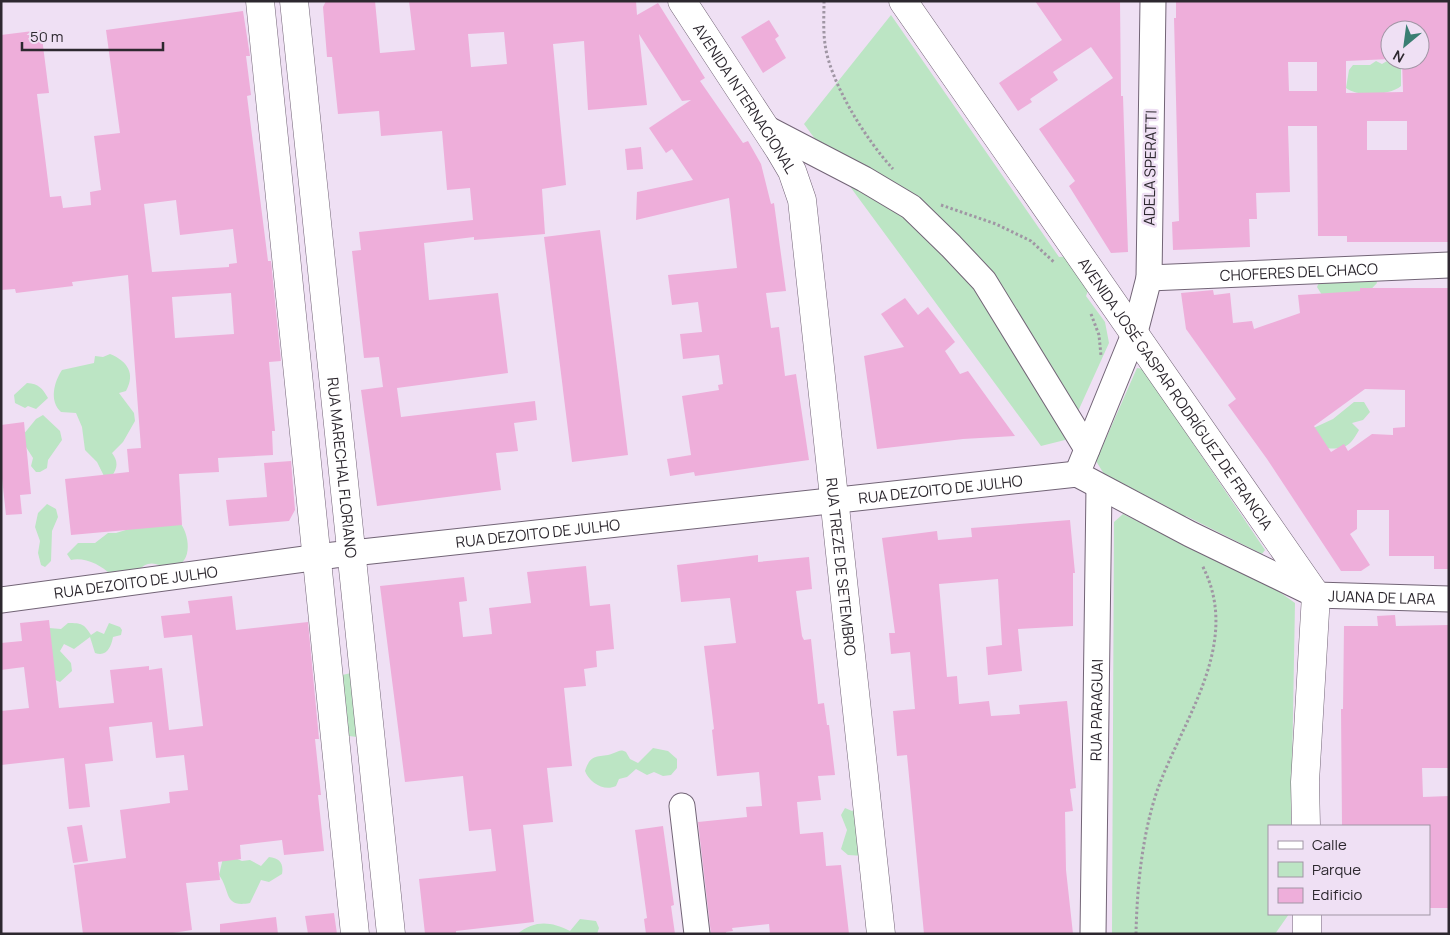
<svg xmlns="http://www.w3.org/2000/svg" width="1450" height="935" font-family="Manrope,sans-serif">
<rect width="100%" height="100%" fill="#efe0f4"/>
<g fill="#bce5c4">
<polygon points="891,15 1059,257 1073,256 1092,280 1086,296 1105,322 1109,343 1065,440 1041,446 804,124"/>
<path d="M1376,61L1382,64L1387,61H1395L1401,66V86C1389,96 1358,97 1346,88L1349,70L1353,65H1370Z"/>
<polygon points="1375,275 1377,283 1358,303 1322,295 1317,287 1320,280"/>
<path d="M110,354C127,361 136,373 126,391L119,393L134,413L135,421L123,442L112,453C118,461 118,467 112,476H104L97,462L85,450L82,427L76,413L61,412C49,401 54,382 62,370L94,363L95,356L103,357Z"/>
<polygon points="1137,368 1143,369 1265,550 1262,554 1186,516 1184,518 1172,513 1168,507 1104,474 1096,461"/>
<path d="M27,383C39,384 42,388 48,398L36,409L28,406L25,408L15,403L14,395Z"/>
<path d="M1354,402H1364L1370,412L1363,420L1352,423L1359,430C1348,450 1343,449 1321,448L1307,431L1333,419Z"/>
<polygon points="43,415 60,431 62,440 48,460 47,468 40,472 36,472 31,466 33,458 26,447 23,435 36,419"/>
<polygon points="47,504 56,509 58,517 52,531 51,561 45,567 41,565 38,553 40,541 35,527 38,513"/>
<polygon points="1123,514 1274,588 1295,603 1291,826 1269,826 1269,914 1289,914 1275,934 1112,934 1114,522"/>
<path d="M181,524C191,538 193,570 166,567C160,566 155,562 148,564C142,565 138,572 133,576L111,575C101,565 85,557 71,560L67,554L78,543H95L108,533H116L139,526Z"/>
<path d="M68,623C82,623 84,624 91,635L97,631L104,634L109,623L120,627L122,630L121,635L113,637C111,647 107,657 95,653L90,637L74,649L64,644L60,651L71,663L72,671L60,682L53,679L49,628L61,629Z"/>
<polygon points="351,673 357,737 349,736 338,676"/>
<path d="M653,748L668,751L677,759V768L671,775L663,776L654,772L647,775L636,769L627,777L619,779L616,786C604,792 589,782 585,771C591,751 601,759 614,753C620,751 620,749 626,752L630,759L638,763Z"/>
<polygon points="845,808 852,811 855,809 864,856 848,855 841,849 847,830 841,815"/>
<path d="M230,856L242,861L250,860L261,866L269,857C279,858 284,863 282,874L269,882L261,880L250,903C223,908 231,891 219,875L223,858Z"/>
<path d="M580,919L596,921L599,928L597,934H517C535,920 550,921 570,931Z"/>
</g>
<g fill="#eeaeda" fill-rule="evenodd">
<path d="M326,1H375L380,53L415,50L409,1H636L637,15L658,3L705,78L700,81L743,143L748,141L761,164L771,204L774,203L786,291L766,293L771,328L779,327L785,376L796,374L809,460L695,476L694,472L670,476L667,459L691,455L682,396L719,390L718,385L723,384L719,355L683,359L680,334L702,332L698,302L672,305L668,275L737,268L729,198L636,220L637,192L693,180L672,149L666,153L649,128L691,100L682,101L639,34L647,105L588,110L584,41L553,44L566,185L542,189L545,234L474,240V237L424,243L429,300L498,293L508,373L397,388L401,417L535,401L537,420L514,423L518,451L496,453L501,490L377,506L361,390L383,387L379,357L364,358L352,251L361,250L359,232L473,220L470,188L447,190L442,131L381,136L379,111L338,114L332,57H327L323,7ZM504,32L507,64L471,67L468,34Z"/>
<polygon points="1035,1 1120,1 1121,96 1123,96 1128,252 1111,253 1069,186 1075,181 1039,129 1113,78 1091,47 1053,72 1058,80 1030,99 1032,102 1018,111 999,83 1062,40"/>
<path d="M1176,1H1449V242H1347V236H1318L1317,126H1288L1290,192L1256,193L1257,219H1249L1250,247L1173,250L1172,222L1179,221L1174,18H1176ZM1390,30H1420V60H1402L1403,92L1346,93V61L1390,59ZM1288,62H1317V91H1289ZM1367,121H1407V150H1367Z"/>
<path d="M243,11L250,56H246L251,95L247,96L268,261H271L281,361L269,362L275,431H272L273,455L218,458L219,472L179,474L182,525L71,535L65,479L129,472L127,449L141,448L128,275L72,282L73,286L16,293L15,289L1,290V35L41,30L49,93L37,94L50,197L61,196L63,208L91,205L90,192L101,190L94,136L120,133L106,30ZM176,200L180,235L233,229L237,263L229,264V267L152,272L144,204ZM231,293L234,334L175,338L172,297Z"/>
<polygon points="769,20 779,36 775,39 786,58 763,73 741,37"/>
<polygon points="641,147 643,169 627,170 625,149"/>
<polygon points="600,230 628,455 572,462 544,237"/>
<path d="M1360,288H1449V569H1434V556H1389V510H1357V529L1350,534L1370,565L1361,571H1341L1267,459L1228,405L1236,399L1186,329L1181,293L1213,290L1214,295L1230,293L1233,323L1252,321L1254,329L1300,313L1298,295L1360,291ZM1365,389L1405,390V427L1393,428V435L1372,434L1348,451L1344,444L1331,452L1314,426Z"/>
<polygon points="905,298 918,315 928,307 955,342 945,351 960,374 968,371 1015,436 963,439 877,449 864,356 904,347 881,314"/>
<polygon points="24,422 31,494 20,495 22,514 6,515 1,469 1,425"/>
<polygon points="291,461 295,510 289,521 229,526 226,500 267,497 264,463"/>
<polygon points="1070,520 1075,573 1073,573 1073,626 1018,629 1022,671 988,675 986,647 1002,645 998,579 939,584 947,677 957,676 959,704 989,701 991,716 1020,714 1019,705 1067,701 1076,788 1070,789 1073,811 1065,812 1066,870 1073,934 924,934 907,755 897,756 893,711 915,709 910,652 891,654 889,633 895,633 882,538 937,531 938,540 972,537 971,528"/>
<polygon points="758,555 758,562 809,557 812,589 796,591 802,636 804,640 811,639 818,704 824,703 827,725 829,725 835,775 818,776 821,800 797,802 800,834 823,832 826,866 841,865 849,934 770,934 769,924 732,928 733,931 726,932 726,934 711,934 698,822 747,817 746,807 762,806 759,772 717,776 712,730 714,729 704,646 736,643 730,598 681,602 677,565"/>
<polygon points="586,566 590,606 610,604 614,649 596,651 597,667 584,669 586,686 564,688 572,766 547,768 553,822 523,825 534,922 456,931 456,934 425,934 419,879 496,871 491,829 469,831 463,776 405,782 380,586 464,577 467,601 459,602 463,637 492,634 489,608 531,603 527,572"/>
<polygon points="232,596 236,630 308,622 319,739 315,739 321,795 318,795 324,851 284,855 282,840 240,845 241,859 218,862 220,880 186,883 192,930 166,934 83,934 74,865 126,858 120,810 170,803 169,792 188,790 184,755 156,758 152,722 109,727 113,761 85,764 90,807 69,809 64,758 1,765 1,711 29,708 24,667 1,670 1,643 22,641 20,623 49,620 59,708 114,703 110,670 149,666 149,670 162,668 169,730 203,726 192,635 164,638 161,616 190,613 188,601"/>
<polygon points="1395,615 1396,626 1449,625 1449,768 1422,768 1423,797 1449,796 1449,908 1429,908 1429,826 1342,826 1341,709 1343,709 1344,626 1378,626 1377,616"/>
<polygon points="82,825 88,861 73,863 67,827"/>
<polygon points="663,826 674,905 671,906 675,934 646,934 644,919 647,918 635,830"/>
<polygon points="334,913 337,934 308,934 305,916"/>
<polygon points="276,917 278,934 220,934 220,924"/>
</g>
<g fill="none" stroke-linecap="round" stroke-linejoin="round">
<defs>
<g id="minor">
<path id="s1" d="M1153,1L1149,278L1135,332L1077,474L1190,534L1316,595L1449,599"/>
<polyline points="766,128 864,179 911,207 951,246 984,281 1087,449"/>
<path id="s2" d="M1149,278L1449,265"/>
<path id="s3" d="M1,600L334,555L1077,474"/>
<polyline points="682,806 697,934"/>
<path id="s4" d="M1093,934L1099,487"/>
</g>
<g id="major">
<polyline points="260,1 355,934"/>
<path id="s5" d="M294,1L391,934"/>
<path id="s6" d="M682,1L779,149L792,171L802,200L881,934"/>
<path id="s7" d="M903,1L1316,595L1305,782L1306,826"/>
<polyline points="1307,914 1307,934"/>
</g>
</defs>
<use href="#minor" stroke="#726476" stroke-width="27"/>
<use href="#major" stroke="#726476" stroke-width="29"/>
<g stroke="#a096a4" stroke-width="3" stroke-dasharray="2.5 2.5" stroke-linecap="butt">
<path d="M824,1C824,15 823,30 825,44C830,83 867,141 893,169"/>
<polyline points="941,205 996,224 1031,241 1055,263"/>
<polyline points="1091,314 1099,335 1101,356"/>
<path d="M1136,934C1137,887 1142,836 1157,791C1183,718 1243,643 1202,565"/>
</g>
<use href="#minor" stroke="#fff" stroke-width="25"/>
<use href="#major" stroke="#fff" stroke-width="28"/>
</g>
<g text-anchor="middle" dominant-baseline="central" stroke-width="5" stroke-linejoin="round" paint-order="stroke">
<g font-size="15" fill="#2d282f" stroke="#efe0f4">
<text stroke="none"><textPath href="#s6" startOffset="116">AVENIDA INTERNACIONAL</textPath></text>
<text transform="translate(1150 168) rotate(-89)">ADELA SPERATTI</text>
<text stroke="none"><textPath href="#s2" startOffset="150">CHOFERES DEL CHACO</textPath></text>
<text stroke="none"><textPath href="#s7" startOffset="478">AVENIDA JOSÉ GASPAR RODRÍGUEZ DE FRANCIA</textPath></text>
<text stroke="none"><textPath href="#s5" startOffset="469">RUA MARECHAL FLORIANO</textPath></text>
<text stroke="none"><textPath href="#s3" startOffset="946">RUA DEZOITO DE JULHO</textPath></text>
<text stroke="none"><textPath href="#s3" startOffset="541">RUA DEZOITO DE JULHO</textPath></text>
<text stroke="none"><textPath href="#s6" startOffset="602">RUA TREZE DE SETEMBRO</textPath></text>
<text stroke="none"><textPath href="#s3" startOffset="136">RUA DEZOITO DE JULHO</textPath></text>
<text stroke="none"><textPath href="#s1" startOffset="820">JUANA DE LARA</textPath></text>
<text stroke="none"><textPath href="#s4" startOffset="224">RUA PARAGUAI</textPath></text>
</g>
</g>
<rect width="1450" height="935" fill="none" stroke="#2d282f" stroke-width="5"/>
<rect x="1268" y="825" width="162" height="90" fill="#efe0f4" stroke="#a196a5"/>
<rect x="1278" y="841" width="25" height="8" fill="#ffffff" stroke="#a196a5"/>
<text x="1312" y="850" font-size="15" fill="#2d282f">Calle</text>
<rect x="1278" y="862" width="25" height="15" fill="#bce5c4" stroke="#a196a5"/>
<text x="1312" y="875" font-size="15" fill="#2d282f">Parque</text>
<rect x="1278" y="888" width="25" height="15" fill="#eeaeda" stroke="#a196a5"/>
<text x="1312" y="900" font-size="15" fill="#2d282f">Edificio</text>
<g transform="translate(1405 45) rotate(209)"><circle r="24" fill="#efe0f4" stroke="#a196a5"/>
<path d="M0-4L9 19L0 12L-9 19Z" fill="#3a7e72"/>
<text y="-8" font-size="14" font-weight="bold" text-anchor="middle" fill="#2d282f">N</text>
</g>
<path d="M22 42v8h141v-8" fill="none" stroke="#2d282f" stroke-width="2.5"/>
<text x="30" y="42" font-size="15" fill="#2d282f" stroke="#efe0f4" stroke-width="4" paint-order="stroke">50 m</text>
</svg>
